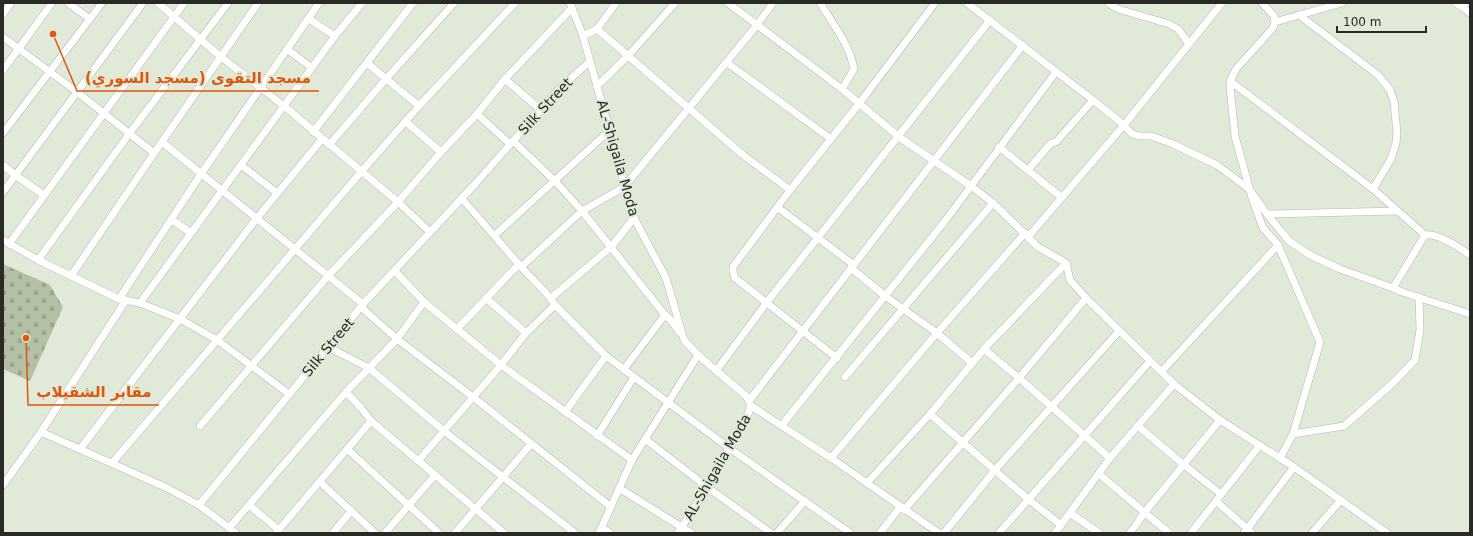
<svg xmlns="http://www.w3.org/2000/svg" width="1473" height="536" font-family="'DejaVu Sans',Vazirmatn,sans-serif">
<defs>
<pattern id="cemetery-stones" width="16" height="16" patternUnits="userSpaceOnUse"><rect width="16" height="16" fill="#b3c0a6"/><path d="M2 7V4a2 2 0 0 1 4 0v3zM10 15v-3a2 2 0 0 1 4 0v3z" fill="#9aa58f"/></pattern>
</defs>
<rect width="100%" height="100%" fill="#e1e9d9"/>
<polygon fill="url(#cemetery-stones)" points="3,264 50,285 63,307 30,381 3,369"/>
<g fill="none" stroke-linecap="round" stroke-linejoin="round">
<defs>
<g id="minor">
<polyline points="68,3 90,19"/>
<polyline points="158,3 221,57 284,106 398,202 430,232"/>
<path d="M570,3L583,36L629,201L634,218L666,278L684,340L698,355L746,396C750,402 751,405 749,412L707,487L678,533"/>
<polyline points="728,3 842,89 899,137 971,186 993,203 1038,247 1066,263 1070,280 1086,298 1174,384 1220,420 1294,467 1387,533"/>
<path d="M820,3C833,24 850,45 854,69L842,89"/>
<polyline points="967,3 1093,100 1124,125 1132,134 1139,136 1151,136 1173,144 1217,165 1249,189 1267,214 1289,241 1308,254 1340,269 1393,288 1402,292 1470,314"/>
<polyline points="1108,3 1118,9 1169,24 1178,29 1189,44"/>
<polyline points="1262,3 1274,16 1275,22 1273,28 1236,69 1232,77 1230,86 1235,136 1252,198 1263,228 1278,245 1320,342 1293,434 1280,458"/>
<polyline points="1456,3 1462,7 1466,3"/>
<polyline points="1462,7 1470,13"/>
<polyline points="3,14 11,3"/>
<polyline points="1299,15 1378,75 1390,90 1394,102 1397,133 1396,143 1391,159 1373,189"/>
<polyline points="309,19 335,36"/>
<polyline points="1275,22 1342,3"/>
<polyline points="597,29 743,155 790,190"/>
<polyline points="583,36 597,29 616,3"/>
<polyline points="3,37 77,92 154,153"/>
<polyline points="287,49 312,68"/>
<polyline points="726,62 831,139"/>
<polyline points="367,63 419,106"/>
<polyline points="3,70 52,3"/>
<polyline points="505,79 541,110"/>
<polyline points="1230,81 1373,189 1425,235"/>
<polyline points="597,86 628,56 675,3"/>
<polyline points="477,114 510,144"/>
<polyline points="406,122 441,152"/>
<polyline points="313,132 413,3"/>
<polyline points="3,133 102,3"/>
<polyline points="513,141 555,181 582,211 665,315 672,321 679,332"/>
<polyline points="162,142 363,304"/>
<polyline points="329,145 386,79 454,3"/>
<polyline points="999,147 1061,197"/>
<polyline points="3,165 15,175 44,195"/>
<polyline points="241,165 277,193"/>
<polyline points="1028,170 1050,144 1057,141 1093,100"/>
<polyline points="3,192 143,3"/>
<path d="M461,198C482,221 502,245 522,268C533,280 547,291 555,305L606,356L729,448L850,533"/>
<polyline points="777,207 854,265"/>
<polyline points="1267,214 1397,211"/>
<polyline points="172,220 190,232"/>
<polyline points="495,235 610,130"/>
<polyline points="1028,237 1124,125 1222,3"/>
<polyline points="3,240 38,260 119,299 140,303 180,319 217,340 289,394"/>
<polyline points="9,244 184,3"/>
<polyline points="38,260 129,134 228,3"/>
<polyline points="521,267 582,211 624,187 757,25 773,3"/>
<polyline points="851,268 885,296 937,333 972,363"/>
<polyline points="395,271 424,302 501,365 632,460"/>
<polyline points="71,276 159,146 258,3"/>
<path d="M1393,288L1425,235C1438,233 1460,248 1470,255"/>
<polyline points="486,298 526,333"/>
<polyline points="551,298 611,247 634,218"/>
<polyline points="119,299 201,174 319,3"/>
<polyline points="140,303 335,36 362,3"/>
<polyline points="361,307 397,339 473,397 611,507"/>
<polyline points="457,329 519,264"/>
<polyline points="328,347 369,368 444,431 575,533"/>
<polyline points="984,349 1019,378 1110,458"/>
<polyline points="837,358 735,278 733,272 733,267 790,190 858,105 935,3"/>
<polyline points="624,369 665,315"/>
<polyline points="716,371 767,302 990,20"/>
<polyline points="1161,372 1278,245"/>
<polyline points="845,377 993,203"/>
<polyline points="346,392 362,409 371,421 504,533"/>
<polyline points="749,401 1023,45"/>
<polyline points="751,406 831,458 939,533"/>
<polyline points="565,412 606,356"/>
<polyline points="930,414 1028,499 1061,525"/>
<polyline points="782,425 945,221 1056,72"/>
<polyline points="200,426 328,276 398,202 441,152 477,114 505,79 572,8"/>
<polyline points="1138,426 1184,465 1221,494"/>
<polyline points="41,432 165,487 199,505 236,533"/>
<polyline points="1293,434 1344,426 1393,383 1415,360 1420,330 1419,297"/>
<polyline points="597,436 634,377"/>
<polyline points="645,439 707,487 771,533"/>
<polyline points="80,449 257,218 322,139"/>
<polyline points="347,449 439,533"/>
<polyline points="831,458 937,333 1025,233"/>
<polyline points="418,461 501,365 526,333 555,305"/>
<polyline points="112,463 361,172 419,106 515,3"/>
<polyline points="1099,474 1169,533"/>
<polyline points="320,482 375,533"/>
<polyline points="867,483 930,414 984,349 1066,263"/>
<polyline points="3,485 41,432 126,300"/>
<polyline points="619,488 691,533"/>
<polyline points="1216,501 1252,533"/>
<polyline points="199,505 363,304 476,183 559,89 590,61"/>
<polyline points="249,505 279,530"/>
<polyline points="904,510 1019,378 1086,298"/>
<polyline points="1070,513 1099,533"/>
<polyline points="229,528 346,392 397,339 424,302"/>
<polyline points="602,528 610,533"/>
<polyline points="276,533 371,421"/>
<polyline points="333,533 351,511"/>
<polyline points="385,533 435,475"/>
<polyline points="455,533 531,444"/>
<polyline points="599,533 632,460 698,355"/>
<polyline points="777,533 805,501"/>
<polyline points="880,533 900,507"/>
<polyline points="944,533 995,470 1119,331"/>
<polyline points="999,533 1150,361"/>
<polyline points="1055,533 1110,458 1174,384"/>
<polyline points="1130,533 1145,512 1220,420"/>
<polyline points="1191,533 1260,445"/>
<polyline points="1244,533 1294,467"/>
<polyline points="1312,533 1341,500"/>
</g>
</defs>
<use href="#minor" stroke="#b3bbac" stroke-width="8"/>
<use href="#minor" stroke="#fff" stroke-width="7"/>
</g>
<g text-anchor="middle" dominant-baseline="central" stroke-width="4" stroke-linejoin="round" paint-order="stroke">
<g font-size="14" fill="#282b25" stroke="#e1e9d9">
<text transform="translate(545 106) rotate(-47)">Silk Street</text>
<text transform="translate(618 158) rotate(74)">AL-Shigaila Moda</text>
<text transform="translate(328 347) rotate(-50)">Silk Street</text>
<text transform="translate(717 467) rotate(-60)">AL-Shigaila Moda</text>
</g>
</g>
<path fill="none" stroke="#de570d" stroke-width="1.5" d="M53 34L77 91H319M26 338L28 405H159"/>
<g fill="#de570d" stroke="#e1e9d9" stroke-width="1.5">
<circle cx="53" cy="34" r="4"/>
<circle cx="26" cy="338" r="4"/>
</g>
<g font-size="15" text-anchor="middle" font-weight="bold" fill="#de570d" stroke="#e1e9d9" stroke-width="4" stroke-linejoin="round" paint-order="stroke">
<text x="198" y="83">مسجد التقوى (مسجد السوري)</text>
<text x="94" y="397">مقابر الشقيلاب</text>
</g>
<rect width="1473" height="536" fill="none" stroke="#282b25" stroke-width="8"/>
<path d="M1337 26v6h89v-6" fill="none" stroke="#282b25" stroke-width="2"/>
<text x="1343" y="26" font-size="12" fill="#282b25" stroke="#e1e9d9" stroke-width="3" paint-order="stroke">100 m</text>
</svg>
